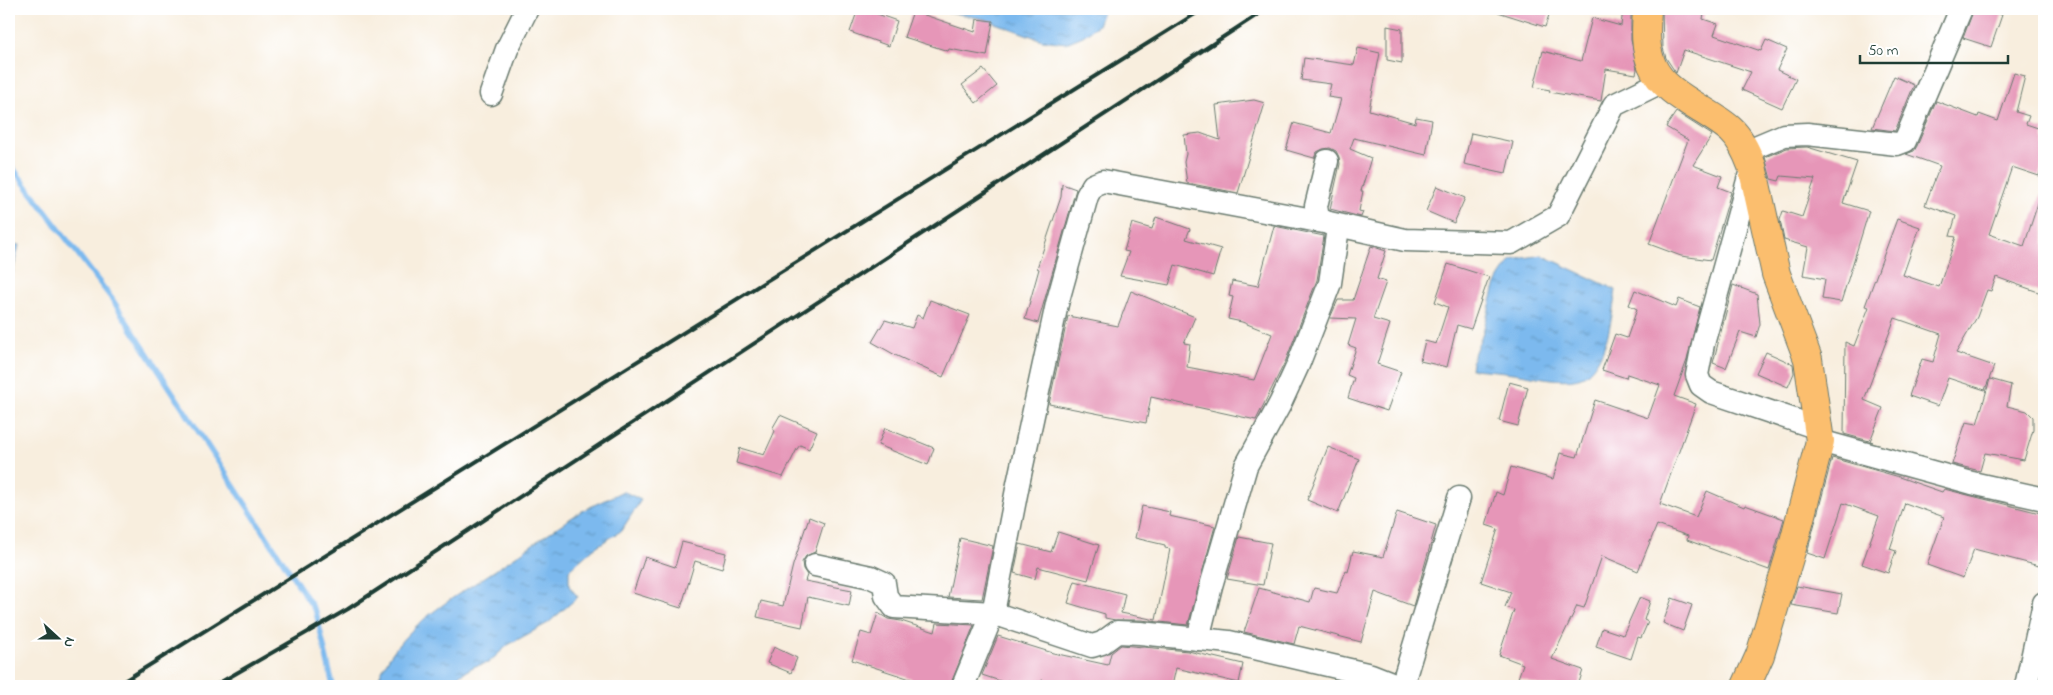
<svg xmlns="http://www.w3.org/2000/svg" width="2053" height="695" font-family="'Indie Flower',sans-serif">
<defs>
<pattern id="water-ripples" width="26" height="14" patternUnits="userSpaceOnUse" patternTransform="scale(1.25)"><rect width="26" height="14" fill="#7bb9ee"/><path d="M2 4q2-2 4 0t4 0M15 11q2-2 4 0t4 0" fill="none" stroke="#6498c2"/></pattern>
</defs>
<rect width="100%" height="100%" fill="#fff"/>
<filter id="ink" filterUnits="userSpaceOnUse"><feTurbulence type="fractalNoise" baseFrequency=".02" numOctaves="2"/><feDisplacementMap in="SourceGraphic" scale="10" xChannelSelector="R" yChannelSelector="G"/><feConvolveMatrix kernelMatrix="1 2 1 2 8 2 1 2 1" color-interpolation-filters="sRGB"/></filter>
<filter id="wash" filterUnits="userSpaceOnUse"><feTurbulence type="fractalNoise" baseFrequency=".0096" numOctaves="4" result="noise"/><feDisplacementMap in="SourceGraphic" scale="20" xChannelSelector="R" yChannelSelector="G"/><feGaussianBlur stdDeviation="1.12" result="paint"/><feColorMatrix in="noise" values="0 0 0 0 0 0 0 0 0 0 0 0 0 0 0 0 0 1.4 0 .05"/><feComposite in="paint" operator="in"/></filter>
<g filter="url(#wash)">
<rect width="100%" height="100%" fill="#f8eede"/>
<g fill="url(#water-ripples)" stroke="#4d7b91">
<polygon points="933,9 1104,9 1098,25 1083,36 1066,43 1042,40 984,19"/>
<polygon points="9,243 19,245 9,290"/>
<path d="M1542,255L1616,290C1612,315 1608,355 1588,373C1573,387 1532,375 1513,373C1499,371 1485,370 1471,369C1473,352 1478,347 1483,332C1487,318 1490,304 1494,290C1497,279 1505,269 1512,260Z"/>
<path d="M623,491L641,500L621,531L594,548L569,570V586L578,597L548,623L508,645L488,663L475,666L440,686H376C394,628 453,599 500,567C527,549 554,528 582,511C595,504 610,498 623,491Z"/>
</g>
<g fill="none" stroke-linecap="round" stroke-linejoin="round">
<polyline stroke="#7bb9ee" stroke-width="5.5" points="9,163 112,299 316,612 333,686"/>
</g>
<g id="blocks">
<g fill="#e696b8">
<polygon points="858,9 863,9 897,21 889,46 850,32"/>
<polygon points="1498,9 1538,9 1550,12 1545,27 1498,12"/>
<polygon points="1623,9 1631,9 1631,39 1637,69 1636,74 1606,69 1601,101 1549,92 1550,90 1534,87 1543,51 1581,61 1592,18 1621,26"/>
<polygon points="1662,9 1681,9 1704,13 1703,19 1718,24 1714,35 1761,51 1766,40 1787,49 1777,70 1796,79 1782,108 1742,90 1751,72 1684,50 1676,73 1666,58 1663,48"/>
<polygon points="1974,9 1983,9 2002,15 1991,47 1963,38"/>
<polygon points="913,11 975,32 977,19 993,21 987,56 949,49 948,51 904,37"/>
<polygon points="1387,26 1402,29 1402,63 1387,60"/>
<polygon points="1358,48 1380,53 1369,110 1415,123 1416,117 1432,120 1426,155 1354,138 1350,149 1371,158 1361,191 1363,191 1359,211 1363,212 1361,217 1330,209 1340,164 1339,157 1336,151 1330,148 1323,149 1317,152 1314,158 1286,150 1294,123 1331,133 1341,99 1328,97 1331,84 1301,80 1304,58 1354,65"/>
<polygon points="983,69 997,86 976,103 962,85"/>
<polygon points="2014,73 2025,76 2016,112 2029,116 2026,124 2044,130 2044,160 2039,176 2012,167 1989,234 2024,246 2041,194 2044,195 2044,294 1996,277 1991,291 1987,290 1977,317 1956,353 1994,366 1985,390 1948,378 1938,406 1909,396 1922,359 1933,362 1941,334 1895,318 1864,400 1883,408 1870,441 1873,442 1844,434 1845,342 1854,346 1869,307 1865,306 1897,219 1920,227 1903,275 1939,287 1956,237 1950,236 1956,216 1925,205 1940,166 1906,154 1914,151 1917,146 1936,101 1978,117 1979,114 1998,121"/>
<polygon points="1894,76 1914,85 1895,131 1872,128"/>
<polygon points="1254,100 1265,103 1238,193 1187,183 1184,162 1186,154 1184,135 1200,133 1220,140 1216,105"/>
<polygon points="1676,112 1712,135 1693,165 1722,176 1718,187 1731,192 1711,260 1681,256 1649,244 1688,140 1666,127"/>
<polygon points="1471,133 1513,142 1506,173 1464,164"/>
<polygon points="1807,147 1857,162 1843,203 1869,211 1841,302 1822,299 1825,279 1803,275 1808,247 1784,240 1780,220 1783,211 1802,217 1815,179 1781,176 1779,181 1771,179 1765,157 1787,148"/>
<polygon points="1062,184 1076,189 1038,323 1025,319 1039,269 1037,268 1061,197"/>
<polygon points="1437,186 1465,198 1454,223 1426,211"/>
<polygon points="1156,217 1190,229 1186,239 1221,249 1213,276 1175,265 1169,285 1120,276 1129,252 1124,251 1132,223 1152,229"/>
<polygon points="1274,226 1324,236 1317,280 1286,360 1256,420 1151,397 1146,423 1049,404 1068,316 1118,326 1131,291 1195,317 1184,343 1190,344 1187,367 1254,380 1272,334 1242,322 1228,319 1233,297 1229,296 1232,281 1258,286"/>
<polygon points="1371,246 1386,251 1377,279 1386,282 1373,319 1390,324 1377,364 1401,372 1387,411 1348,398 1354,378 1347,375 1356,348 1348,345 1356,319 1330,318 1338,300 1353,300"/>
<polygon points="1448,264 1489,277 1471,329 1457,325 1447,367 1420,361 1425,341 1436,344 1448,307 1435,302"/>
<polygon points="1733,285 1757,294 1760,324 1756,337 1740,332 1726,368 1713,363"/>
<polygon points="1635,290 1676,307 1679,299 1700,307 1687,360 1674,396 1696,404 1660,504 1696,517 1707,491 1744,507 1745,505 1784,519 1769,570 1687,540 1688,536 1657,525 1638,571 1602,556 1584,608 1577,606 1552,659 1583,670 1578,686 1542,686 1518,678 1523,664 1499,655 1514,610 1505,607 1511,592 1481,582 1498,529 1486,525 1496,492 1503,495 1511,467 1553,479 1560,453 1577,457 1595,400 1648,418 1660,385 1627,374 1626,378 1602,370 1615,334 1627,338 1637,309 1629,305"/>
<polygon points="930,300 970,315 943,377 897,356 872,342 885,320 912,328 917,315 923,318"/>
<polygon points="1766,352 1793,364 1794,373 1788,387 1756,373"/>
<polygon points="1990,379 2011,385 2007,406 2027,411 2033,417 2033,430 2024,460 1985,453 1980,471 1952,464 1966,422 1977,424"/>
<polygon points="1509,382 1528,387 1518,426 1499,421"/>
<polygon points="780,415 817,431 809,449 800,445 797,449 783,477 736,463 740,448 764,455 775,431 772,429"/>
<polygon points="885,428 934,448 928,465 878,445"/>
<polygon points="1328,447 1359,459 1338,513 1307,500"/>
<polygon points="1832,458 1896,476 1942,492 1944,489 2044,514 2044,546 2039,566 1974,549 1963,578 1927,565 1944,517 1905,503 1890,549 1896,551 1888,573 1862,564 1879,516 1843,503 1825,559 1807,553"/>
<polygon points="1142,506 1170,512 1169,516 1215,526 1188,625 1141,620 1115,620 1105,618 1105,614 1068,603 1075,581 1125,594 1121,613 1156,620 1170,549 1165,548 1165,545 1135,538"/>
<polygon points="1397,512 1436,525 1413,606 1375,592 1361,642 1299,626 1294,644 1244,632 1259,588 1310,602 1314,588 1337,593 1346,571 1348,572 1353,551 1383,557"/>
<polygon points="809,517 824,523 815,552 806,556 802,562 803,569 807,575 805,581 852,590 849,606 808,597 802,627 757,617 761,601 783,606 793,565"/>
<polygon points="1058,532 1099,545 1088,580 1038,567 1035,579 1014,573 1020,544 1051,552"/>
<polygon points="1239,537 1271,543 1263,585 1227,579"/>
<polygon points="960,538 993,546 982,599 948,597"/>
<polygon points="682,542 726,553 722,569 695,561 681,608 633,593 645,557 675,567"/>
<polygon points="1797,586 1842,594 1838,613 1791,605"/>
<polygon points="1640,597 1650,601 1644,620 1648,622 1641,638 1638,637 1631,659 1596,647 1602,628 1623,635"/>
<polygon points="1672,598 1692,605 1683,631 1663,623"/>
<polygon points="878,613 888,619 901,621 935,632 937,623 974,625 950,686 932,686 852,660 861,632 871,635"/>
<polygon points="998,636 1053,653 1108,665 1111,653 1121,645 1188,651 1243,664 1239,683 1176,668 1172,686 1068,686 1042,680 1040,686 1026,686 1007,680 1006,683 982,675"/>
<polygon points="774,647 797,658 791,673 767,663"/>
</g>
</g>
</g>
<g filter="url(#ink)">
<use href="#blocks" fill-opacity="0" stroke="#6b7b70" stroke-width="1"/>
<g fill="none" stroke-linecap="round" stroke-linejoin="round">
<defs>
<g id="minor">
<polyline points="491,94 507,49 527,9"/>
<polyline points="1746,151 1784,135 1807,134 1897,144 1905,141 1961,9"/>
<polyline points="1752,166 1703,344 1697,375 1701,385 1711,392 1818,428"/>
<polyline points="1820,441 1972,483 2044,499"/>
<polyline points="815,565 871,577 884,583 886,596 894,607 993,613 1092,646 1102,643 1117,632 1140,633 1229,642 1371,675 1399,686"/>
<polyline points="1198,639 1211,586 1246,466 1280,404 1298,365 1330,283 1338,228 1318,218 1316,206 1327,161"/>
<polyline points="963,686 993,613 1018,484 1057,304 1087,196 1093,185 1103,181 1329,223 1405,240 1511,243 1558,216 1614,105 1661,82"/>
<polyline points="1402,686 1459,498"/>
<polyline points="2026,686 2044,603"/>
</g>
<path id="major" d="M1647,9C1646,28 1644,47 1652,65C1664,95 1708,109 1731,130C1741,139 1747,153 1752,166L1776,274L1808,359L1820,441L1795,538L1760,655L1746,686"/>
</defs>
<use href="#minor" stroke="#6b7b70" stroke-width="25"/>
<use href="#major" stroke="#6b7b70" stroke-width="30"/>
<use href="#minor" stroke="#fff" stroke-width="22"/>
<use href="#major" stroke="#fbbe6e" stroke-width="28"/>
<g stroke="#1f3d34" stroke-width="4">
<polyline points="116,686 1203,9"/>
<polyline points="214,686 348,609 1266,9"/>
</g>
</g>
</g>
<rect width="2053" height="695" fill="none" stroke="#fff" stroke-width="30"/>
<g transform="translate(58 638) rotate(111)" stroke="#ffffff" stroke-width="4" paint-order="stroke">
<path d="M0-4L9 19L0 12L-9 19Z" fill="#1f3d34"/>
<text y="-8" font-size="14" font-weight="bold" text-anchor="middle" fill="#1f3d34">N</text>
</g>
<path d="M1860 55v8h148v-8" fill="none" stroke="#1f3d34" stroke-width="2.5"/>
<text x="1868" y="55" font-size="15" fill="#1f3d34" stroke="#ffffff" stroke-width="4" paint-order="stroke">50 m</text>
</svg>
